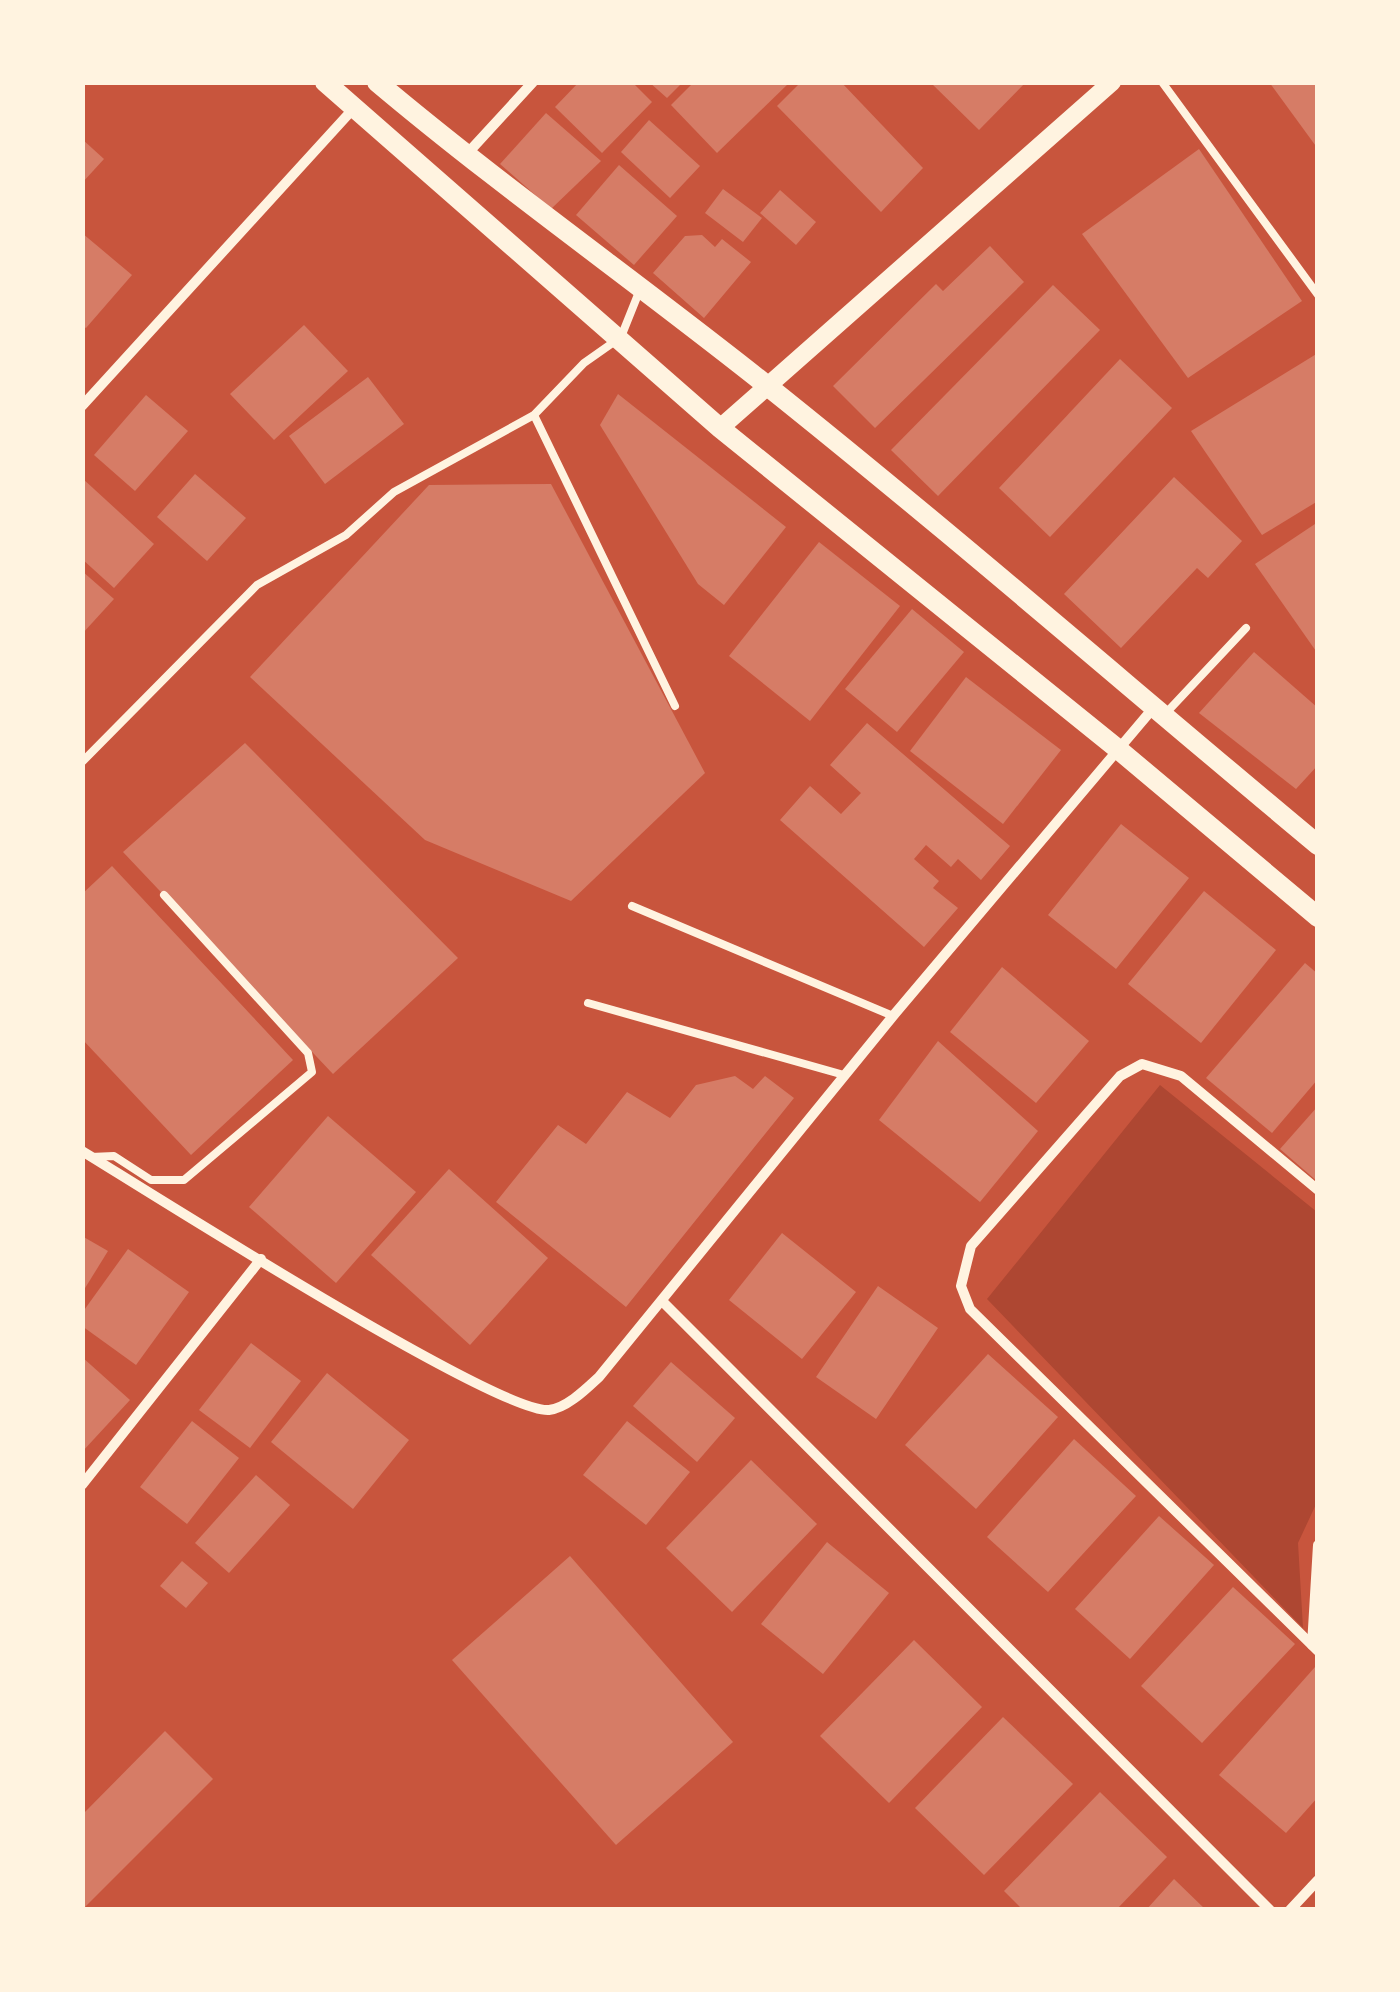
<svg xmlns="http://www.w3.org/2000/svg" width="1400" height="1992" font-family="'Fira Sans',sans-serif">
<rect width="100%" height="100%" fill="#c8553d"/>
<polygon fill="#ae4732" points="1160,1085 1317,1212 1318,1500 1298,1543 1303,1628 987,1299"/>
<g fill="#d67c66">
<polygon points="579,82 632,82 652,102 602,153 555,107"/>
<polygon points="649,82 683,82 667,98"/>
<polygon points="694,82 790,82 717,153 671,105"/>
<polygon points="801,82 841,82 923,168 881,212 777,106"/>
<polygon points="930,82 1026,82 979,130"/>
<polygon points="1269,82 1318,82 1318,149"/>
<polygon points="546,113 601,161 551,209 500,164"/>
<polygon points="649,120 700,166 670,198 621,152"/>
<polygon points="82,139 104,159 82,183"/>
<polygon points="1199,149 1302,301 1188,378 1082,234"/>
<polygon points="619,165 677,216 634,265 576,215"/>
<polygon points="723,189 762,218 743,242 705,213"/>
<polygon points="780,190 816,222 796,245 760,213"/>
<polygon points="82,233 132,275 86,328 82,326"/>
<polygon points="702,235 715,247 722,239 751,262 704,318 653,273 685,236"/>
<polygon points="990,246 1024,282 875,428 833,386 936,284 943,291"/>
<polygon points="1053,285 1100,330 938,496 891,450"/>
<polygon points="304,325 348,371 274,440 230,394"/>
<polygon points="1318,353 1318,501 1262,535 1191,431"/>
<polygon points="1120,359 1172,408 1050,537 999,488"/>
<polygon points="368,377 404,424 325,484 289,436"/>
<polygon points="618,394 786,527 724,605 698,584 600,425"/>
<polygon points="146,395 188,431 135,491 94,455"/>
<polygon points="195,474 246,518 207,561 157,517"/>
<polygon points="1174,477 1242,541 1208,578 1197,568 1121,648 1064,594"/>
<polygon points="82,478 154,544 114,588 82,559"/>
<polygon points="551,484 705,773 571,901 425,840 250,677 429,485"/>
<polygon points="1318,522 1318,654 1255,564"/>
<polygon points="819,542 900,606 810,721 729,656"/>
<polygon points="82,571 114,599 82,634"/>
<polygon points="912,609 964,652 897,732 845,689"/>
<polygon points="1254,652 1318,708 1318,765 1296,789 1199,713"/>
<polygon points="966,677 1061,750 1003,824 910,751"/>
<polygon points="867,723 1010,846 981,880 958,859 951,867 926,845 914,859 939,881 933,888 958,908 924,947 780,820 810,786 841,814 861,793 830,765"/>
<polygon points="245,743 458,958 333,1074 123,852"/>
<polygon points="1121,824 1189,878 1116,969 1048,915"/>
<polygon points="112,866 293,1060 191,1155 82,1039 82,894"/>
<polygon points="1204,891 1276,950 1201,1043 1128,984"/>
<polygon points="1305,963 1318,974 1318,1079 1272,1133 1206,1078"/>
<polygon points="1002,967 1089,1041 1036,1103 950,1032"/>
<polygon points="938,1041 1038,1131 980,1202 879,1120"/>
<polygon points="735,1076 753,1089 765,1076 794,1098 626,1307 496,1202 558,1125 586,1144 627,1092 670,1118 696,1085"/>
<polygon points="1318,1106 1318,1182 1280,1149"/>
<polygon points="328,1116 416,1192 336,1283 249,1207"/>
<polygon points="449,1169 548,1258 470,1345 371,1255"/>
<polygon points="782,1233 856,1292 802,1359 729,1300"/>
<polygon points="82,1236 108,1251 82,1293"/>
<polygon points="128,1249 189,1292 136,1365 82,1326 82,1313"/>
<polygon points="878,1286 938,1328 876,1419 816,1377"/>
<polygon points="251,1343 301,1381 250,1448 199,1410"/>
<polygon points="988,1354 1058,1417 976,1509 905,1445"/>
<polygon points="82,1357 130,1400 82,1452"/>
<polygon points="671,1362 735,1418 697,1462 633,1406"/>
<polygon points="327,1373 409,1440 353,1509 271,1442"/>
<polygon points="192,1421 239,1458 187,1524 140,1487"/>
<polygon points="627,1421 690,1472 646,1525 583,1475"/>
<polygon points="1074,1439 1136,1496 1048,1592 987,1537"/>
<polygon points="751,1460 817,1524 732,1612 666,1548"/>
<polygon points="256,1475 290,1505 229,1573 195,1543"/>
<polygon points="1159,1516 1214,1565 1130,1659 1075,1609"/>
<polygon points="827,1542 889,1593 823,1674 761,1624"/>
<polygon points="570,1556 733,1742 616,1845 452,1660"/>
<polygon points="182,1561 208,1583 186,1608 160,1586"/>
<polygon points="1233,1587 1295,1644 1202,1743 1141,1686"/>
<polygon points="914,1640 982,1707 889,1803 820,1736"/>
<polygon points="1315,1667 1318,1797 1286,1833 1219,1775"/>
<polygon points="1003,1717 1073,1784 984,1875 915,1808"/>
<polygon points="165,1731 213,1779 82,1910 82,1815"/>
<polygon points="1100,1792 1167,1857 1116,1910 1023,1910 1004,1891"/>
<polygon points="1174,1879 1206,1910 1146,1910"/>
</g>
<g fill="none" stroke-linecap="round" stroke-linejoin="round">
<g stroke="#fff3e0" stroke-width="8">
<polyline points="1162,82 1318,295"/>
<polyline points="534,415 675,706"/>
<polyline points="1167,712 1246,628"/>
<polyline points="82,762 257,585 346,535 394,492 534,415 584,363 621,337 639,292"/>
<polyline points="632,906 893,1016"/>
<polyline points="588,1003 844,1075"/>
<polyline points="91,1157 114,1156 151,1180 184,1180 312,1072 308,1053 164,895"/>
</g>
<g stroke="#fff3e0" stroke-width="10">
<polyline points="466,155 533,82"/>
<polyline points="82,406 354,108"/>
<path d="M82,1151C149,1192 498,1414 549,1410C567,1408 586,1389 599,1377L893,1016L1155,706"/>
<polyline points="1318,1190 1181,1076 1142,1064 1120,1076 971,1246 961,1286 970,1309 1318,1651"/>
<polyline points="662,1301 1270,1910"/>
<polyline points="82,1485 261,1259"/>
<polyline points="1312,1645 1318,1545"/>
<polyline points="1290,1910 1318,1880"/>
</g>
<polyline stroke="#fff3e0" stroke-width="18" points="720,428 1112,82"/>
<g stroke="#fff3e0" stroke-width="20">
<polyline points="325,82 720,428 1119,750 1318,917"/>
<path d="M377,82C503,188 637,282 765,384C953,534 1133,691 1318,845"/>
</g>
</g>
<rect width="1400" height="1992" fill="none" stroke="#fff3e0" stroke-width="170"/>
</svg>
